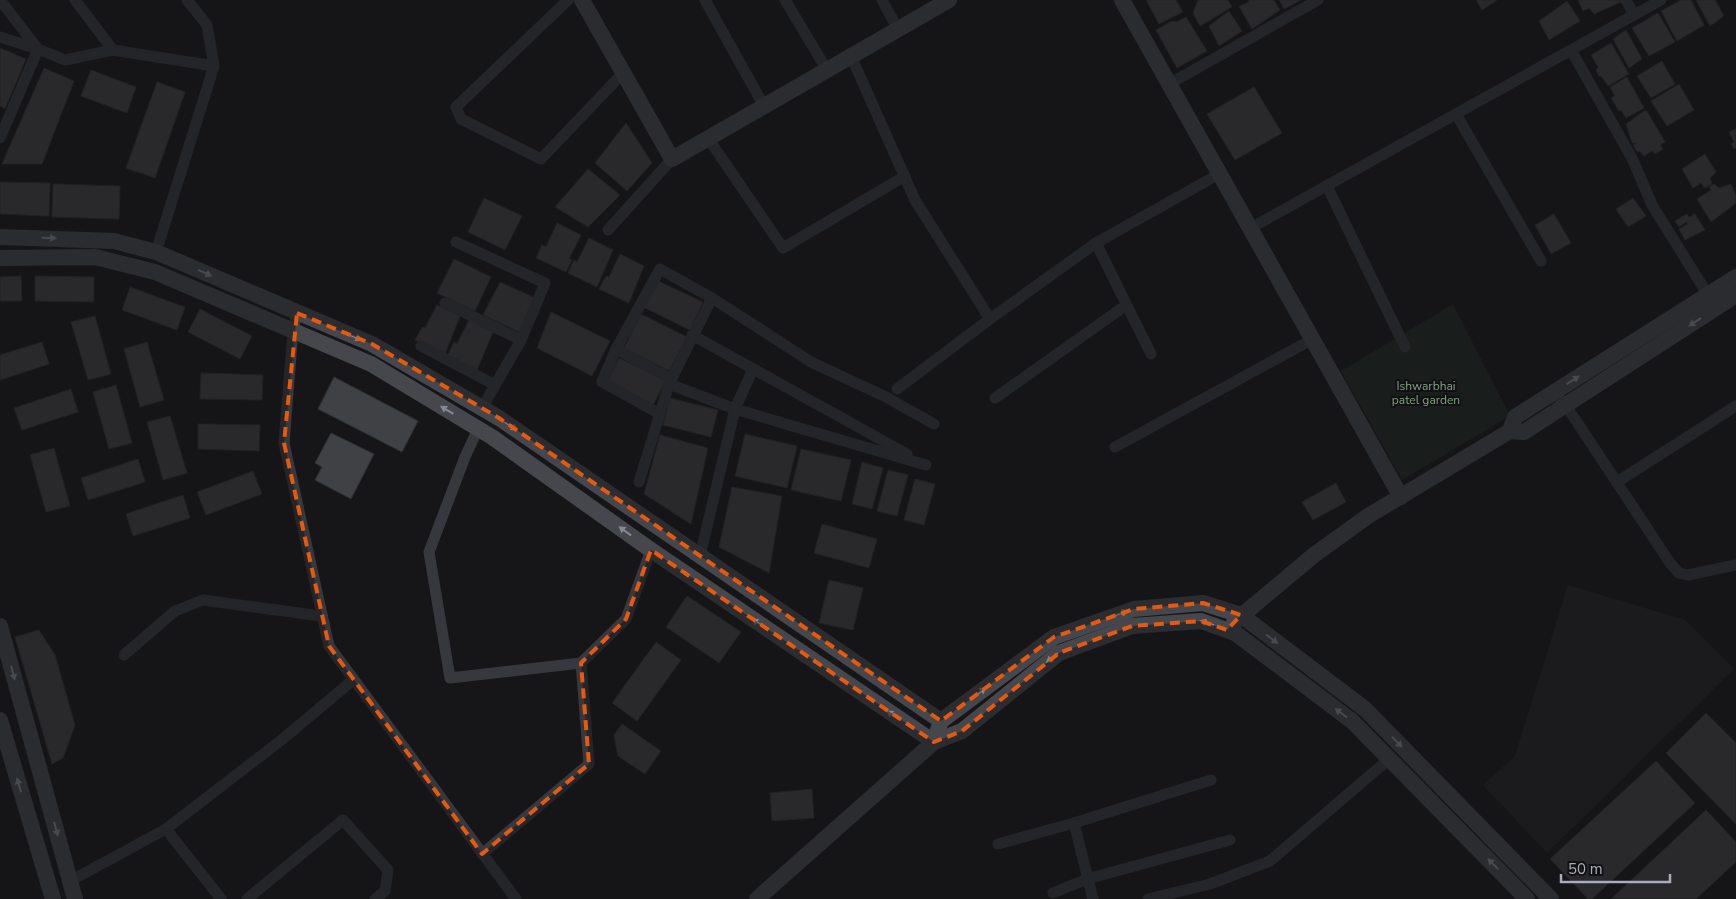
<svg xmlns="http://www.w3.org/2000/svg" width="1736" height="899" font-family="'Nunito Sans',sans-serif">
<rect width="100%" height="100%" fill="#161618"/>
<polygon fill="#222225" points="1568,585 1685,620 1734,669 1547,853 1483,785 1515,756"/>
<polygon fill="#1e261f" points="1453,304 1510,416 1402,480 1341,371"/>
<g fill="#404145" stroke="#303034">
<polygon points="1146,0 1176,0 1183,12 1159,24"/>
<polygon points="1198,0 1228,0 1232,7 1200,26 1193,13"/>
<polygon points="1248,0 1274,0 1280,10 1252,29 1239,6 1249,2"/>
<polygon points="1279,0 1301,0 1284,9"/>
<polygon points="1476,0 1497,0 1482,10"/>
<polygon points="1578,0 1623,0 1623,1 1594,14 1589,8 1583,11"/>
<polygon points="1681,0 1691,0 1704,25 1677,41 1661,11"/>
<polygon points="1696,0 1715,0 1724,16 1710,26"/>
<polygon points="1567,1 1580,21 1549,40 1539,21"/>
<polygon points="1229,11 1242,31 1219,46 1209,26"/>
<polygon points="1658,13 1675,42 1649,56 1632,28"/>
<polygon points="1186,17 1207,51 1177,68 1156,30 1172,21 1176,22"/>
<polygon points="1626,30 1642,59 1629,68 1613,39"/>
<polygon points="1611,43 1629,74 1608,86 1602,77 1599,76 1596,70 1598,67 1591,55"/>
<polygon points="0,48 26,59 5,109 0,106"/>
<polygon points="1662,61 1675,84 1651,98 1637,76"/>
<polygon points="44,68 74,81 42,164 2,164"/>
<polygon points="91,70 136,87 127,113 81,96"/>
<polygon points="1627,77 1644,108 1626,118 1621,110 1619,111 1611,98 1615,96 1610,87"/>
<polygon points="157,82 185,92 155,178 126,168"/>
<polygon points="1679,84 1694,110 1667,126 1651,101"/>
<polygon points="1254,87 1282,133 1235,160 1207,114"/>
<polygon points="1644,111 1647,111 1665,142 1660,145 1663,149 1655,154 1652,151 1644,156 1640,151 1637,152 1633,145 1636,143 1632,143 1626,124"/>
<polygon points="626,123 652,163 627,191 595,163"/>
<polygon points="1736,129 1736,148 1734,149 1731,144 1734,142 1729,132"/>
<polygon points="1705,154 1716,172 1710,178 1712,184 1705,188 1701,183 1693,188 1682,169"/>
<polygon points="588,169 620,195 588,227 555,207"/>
<polygon points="0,182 50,183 49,216 0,214"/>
<polygon points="53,184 120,186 119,219 52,217"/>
<polygon points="1714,184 1719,188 1731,184 1736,195 1736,203 1711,222 1697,199 1711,190 1709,187"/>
<polygon points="484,198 522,216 505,250 468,232"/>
<polygon points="1633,198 1646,216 1628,227 1616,209"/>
<polygon points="1554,214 1571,243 1551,254 1535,225"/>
<polygon points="1687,214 1689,217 1695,214 1705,230 1685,240 1679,229 1688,224 1686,222 1679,227 1675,221"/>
<polygon points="557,223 581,235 569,259 572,260 566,272 536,258 542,245 546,247"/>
<polygon points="589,238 613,250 597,287 568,273 574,260 577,262"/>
<polygon points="620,254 644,266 629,303 599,289 606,276 609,277"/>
<polygon points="454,259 491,277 475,311 437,293"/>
<polygon points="21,276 22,301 0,301 0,277"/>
<polygon points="35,276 94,277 94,302 35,301"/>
<polygon points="656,280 703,302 690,330 643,307"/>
<polygon points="500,282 537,299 521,333 483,315"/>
<polygon points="130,287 185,307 177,330 122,310"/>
<polygon points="437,305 460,316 445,354 415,340 422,327 425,328"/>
<polygon points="200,309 252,336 240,359 188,332"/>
<polygon points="551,312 610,341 592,376 537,348"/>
<polygon points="641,314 687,337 669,371 624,348"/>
<polygon points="95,316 111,374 88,380 71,322"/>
<polygon points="469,320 493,332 477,370 448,355 454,342 457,344"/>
<polygon points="42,342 49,364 0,380 0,355"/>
<polygon points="147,342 164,400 140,407 124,349"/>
<polygon points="619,358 666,380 652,407 606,385"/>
<polygon points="201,373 263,375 262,400 200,399"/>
<polygon points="334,377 418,421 402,452 318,409"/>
<polygon points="116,385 132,443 109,449 93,392"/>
<polygon points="71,389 78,412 22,430 14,408"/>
<polygon points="670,398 718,410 711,437 663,425"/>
<polygon points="170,416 187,473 163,480 147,422"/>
<polygon points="198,424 260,425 259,451 198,449"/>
<polygon points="331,433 374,454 351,499 315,480 322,467 315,463"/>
<polygon points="745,434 797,446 787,488 735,476"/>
<polygon points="660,435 708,448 691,524 644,494"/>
<polygon points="54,448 70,506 46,512 30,455"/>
<polygon points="801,449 851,460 841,501 791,490"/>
<polygon points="138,459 145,482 88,500 81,478"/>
<polygon points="862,462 883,468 872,509 852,504"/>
<polygon points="888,470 908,475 897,516 877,511"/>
<polygon points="253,471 262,494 206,515 197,492"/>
<polygon points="915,479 935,484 924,525 904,520"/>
<polygon points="1336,483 1346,502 1313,520 1302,502"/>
<polygon points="732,487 782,496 769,573 719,547"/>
<polygon points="183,495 190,518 133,536 126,514"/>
<polygon points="822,524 877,539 869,568 814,553"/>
<polygon points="829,580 863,588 853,630 819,623"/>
<polygon points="687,596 741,632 719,663 666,627"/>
<polygon points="39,630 55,655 75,725 63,758 52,764 15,637"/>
<polygon points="656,642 681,660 637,721 612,703"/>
<polygon points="1706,713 1736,743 1736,824 1666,753"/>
<polygon points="622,724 661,751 645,774 618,756 614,735"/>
<polygon points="1656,761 1695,803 1592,899 1588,899 1550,859"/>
<polygon points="812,789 814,818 772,821 770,793"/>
<polygon points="1706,810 1736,842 1736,862 1696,899 1611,899"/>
</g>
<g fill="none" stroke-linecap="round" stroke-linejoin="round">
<g stroke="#37383d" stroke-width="11">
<polyline points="75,0 113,50 214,66"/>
<polyline points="568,0 456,107 461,119 541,159 623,73"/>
<polyline points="705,0 764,106"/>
<polyline points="785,0 827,70"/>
<polyline points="882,0 898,29"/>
<polyline points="1626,0 1634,15"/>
<polyline points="0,37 38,49 0,0"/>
<polyline points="1571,50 1633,160 1652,205 1708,295"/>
<polyline points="851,56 915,200 990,319 1096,243 1219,174"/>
<polyline points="1169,84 1318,0"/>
<polyline points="1456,114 1541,261"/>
<polyline points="0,138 38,49 65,60 113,50"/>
<polyline points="708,138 783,248 905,176"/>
<polyline points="1327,186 1405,347"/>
<polyline points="1249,229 1661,0"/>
<polyline points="608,230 672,159"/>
<polyline points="456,242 545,283 521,340 482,408"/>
<polyline points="1096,243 1151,354"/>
<polyline points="156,252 214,66 207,25 187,0"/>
<polyline points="445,303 521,340"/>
<polyline points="297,313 293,331 284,443 329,646 516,899"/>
<polyline points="692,335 907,454"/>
<polyline points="421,346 495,385"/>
<polyline points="616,349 671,379"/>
<polyline points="753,369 735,409 669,384 712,298 811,362 886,397 934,424"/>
<polyline points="897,389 990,319"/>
<polyline points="1555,392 1575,419 1670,563 1679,573 1688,575 1736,565"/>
<polyline points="995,398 1125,306"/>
<polyline points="660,414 602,382 616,349 660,269 712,298"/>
<polyline points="478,429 465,457 429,552 450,678 581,663"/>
<polyline points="1115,447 1311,340"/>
<polyline points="639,482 669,384"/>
<polyline points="1617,482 1736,406"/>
<polyline points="700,556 735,409 926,465"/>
<polyline points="124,655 175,611 203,600 321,616"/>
<polyline points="166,829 221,899"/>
<polyline points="998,844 1074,823"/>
<polyline points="482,854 589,764 581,663 626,619 651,550"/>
<polyline points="70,881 166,829 284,738 353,680"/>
<polyline points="1053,893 1087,879 1230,840"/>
<polyline points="247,899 343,820 388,870 385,891 375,899"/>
<polyline points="1093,899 1074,823 1211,780"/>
<polyline points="1148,899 1210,884 1270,861 1389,759"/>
</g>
<g stroke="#45474d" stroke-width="16">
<polyline points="582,0 672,159 949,0"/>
<polyline points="1122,0 1401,497"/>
<polyline points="0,237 114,241 156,252 372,344 499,418 941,721"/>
<polyline points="0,258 95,257 155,272 371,364 492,437 651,550 934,742 962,731 1059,653 1132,626 1201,621 1235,633 1352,721 1527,899"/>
<polyline points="1510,431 1515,417 1736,277"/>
<polyline points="1234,622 1314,555 1368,516 1510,431 1524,432 1736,295"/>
<polyline points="0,626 75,899"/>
<polyline points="0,720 53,899"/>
<polyline points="757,899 934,742 941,721 1054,637 1134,609 1203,603 1241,615 1365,709 1551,899"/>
</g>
</g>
<defs><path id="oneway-solid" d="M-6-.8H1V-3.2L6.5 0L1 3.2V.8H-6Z" transform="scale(1.25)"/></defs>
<g fill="#858993">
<use href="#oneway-solid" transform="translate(49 238) rotate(2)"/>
<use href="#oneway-solid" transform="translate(205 273) rotate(24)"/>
<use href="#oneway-solid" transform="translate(1695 322) rotate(147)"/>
<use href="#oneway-solid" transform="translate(355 337) rotate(22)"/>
<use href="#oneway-solid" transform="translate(1573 380) rotate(-33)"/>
<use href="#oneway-solid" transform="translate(447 410) rotate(-149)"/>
<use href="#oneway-solid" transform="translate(511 426) rotate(34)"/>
<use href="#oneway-solid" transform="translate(625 531) rotate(-144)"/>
<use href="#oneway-solid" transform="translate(1121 613) rotate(-19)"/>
<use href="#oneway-solid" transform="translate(758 623) rotate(-146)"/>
<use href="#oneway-solid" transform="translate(1207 623) rotate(-163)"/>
<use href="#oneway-solid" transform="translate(1272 639) rotate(37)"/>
<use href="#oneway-solid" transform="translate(1052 658) rotate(141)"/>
<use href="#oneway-solid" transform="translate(13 673) rotate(75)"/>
<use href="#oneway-solid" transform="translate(980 692) rotate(-37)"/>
<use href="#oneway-solid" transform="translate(1341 713) rotate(-143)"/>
<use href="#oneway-solid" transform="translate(893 715) rotate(-146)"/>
<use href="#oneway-solid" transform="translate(1397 742) rotate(46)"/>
<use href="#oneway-solid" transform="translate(19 785) rotate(-106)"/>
<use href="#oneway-solid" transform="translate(56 829) rotate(75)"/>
<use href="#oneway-solid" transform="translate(1493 864) rotate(-135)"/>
</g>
<path d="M0 0H1736V899H0ZM297,313L372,344L499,418L941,721L1054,637L1134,609L1203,603L1241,615L1227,630L1201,621L1132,626L1059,653L962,731L934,742L651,550L626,619L581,663L589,764L482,854L329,646L284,443Z" fill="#161618" fill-opacity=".55" fill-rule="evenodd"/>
<path fill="none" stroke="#e8590c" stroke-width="4" stroke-dasharray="10 6" stroke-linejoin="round" d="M297,313L372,344L499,418L941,721L1054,637L1134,609L1203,603L1241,615L1227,630L1201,621L1132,626L1059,653L962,731L934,742L651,550L626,619L581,663L589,764L482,854L329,646L284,443Z"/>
<g text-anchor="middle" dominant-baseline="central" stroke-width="4" stroke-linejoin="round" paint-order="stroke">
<g font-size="12" fill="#7fa381" stroke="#111113">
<text x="1426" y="386">Ishwarbhai<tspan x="1426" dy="14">patel garden</tspan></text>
</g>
</g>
<path d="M1561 874v8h109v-8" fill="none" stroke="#a8adb8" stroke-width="2.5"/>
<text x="1568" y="874" font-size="15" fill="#a8adb8" stroke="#111113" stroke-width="4" paint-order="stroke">50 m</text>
</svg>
